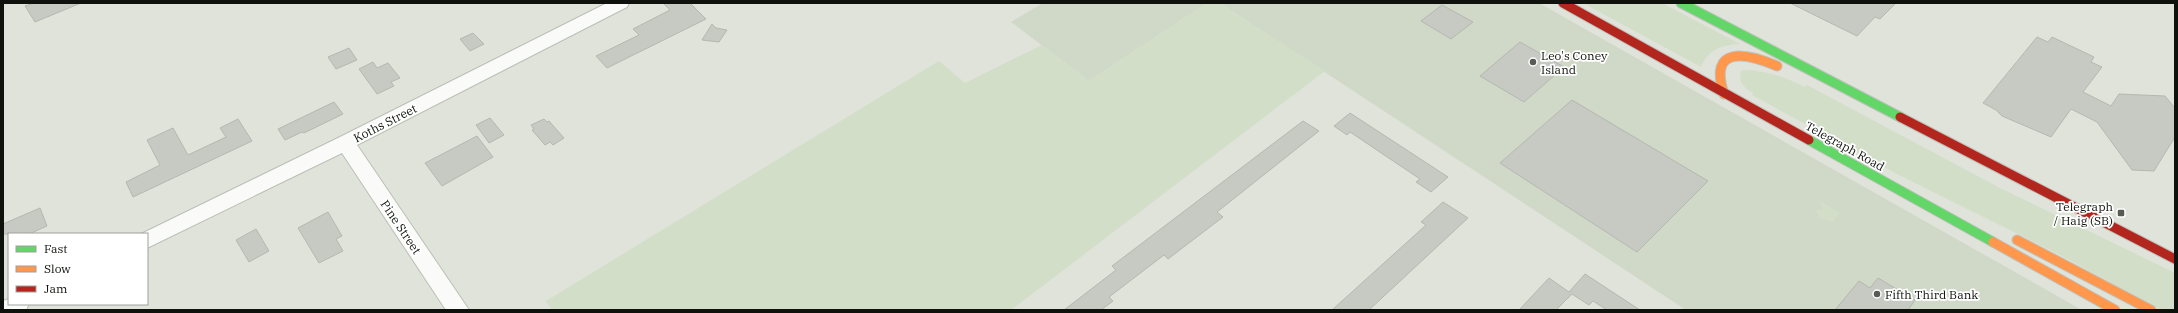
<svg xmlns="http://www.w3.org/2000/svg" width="2178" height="313" font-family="'IBM Plex Serif',serif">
<rect width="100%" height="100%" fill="#dfe3da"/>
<g fill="#d0d8c8">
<polygon points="1043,3 1207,3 1089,81 1011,22"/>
<polygon points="1220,3 1539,3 2082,310 1686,310"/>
</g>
<g fill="#d3dec8">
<polygon points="1207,3 1220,3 1325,71 1011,310 552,310 546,301 939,61 965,83 1042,45 1089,81"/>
<path d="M1583,3H1662L1740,44C1722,45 1708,49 1701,67Z"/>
<path d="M1746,70C1767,71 1785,77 1805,87L1807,85L1998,187L2175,273V310H2161L2058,254L1899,175L1752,95L1753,93C1744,88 1738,82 1741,71Z"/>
<polygon points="1819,200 1838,212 1839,214 1833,222 1819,218 1816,210 1823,210"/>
</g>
<g fill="#c7cac3" stroke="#b5b8b1">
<polygon points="34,3 81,3 35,22 25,6"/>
<polygon points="663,3 690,3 706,19 607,68 596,56 639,35 633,29 670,10"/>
<polygon points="1790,3 1896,3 1880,19 1875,17 1857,36"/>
<polygon points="1442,5 1473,22 1451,39 1421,21"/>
<polygon points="712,24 716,28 727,30 719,42 702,40"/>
<polygon points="473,33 484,44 470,51 460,39"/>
<polygon points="2037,37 2048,42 2052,37 2094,57 2091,62 2102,67 2083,92 2111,106 2119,94 2165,96 2175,108 2175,137 2154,171 2132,170 2097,122 2071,109 2051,137 2002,116 1996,110 1983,103"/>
<polygon points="1520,42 1564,67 1524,102 1480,76"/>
<polygon points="349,48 357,60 336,69 328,57"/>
<polygon points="373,62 377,68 388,63 400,78 391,82 394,86 377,94 359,69"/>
<polygon points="1572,100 1708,181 1637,252 1500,163"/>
<polygon points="334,102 343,114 304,133 302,132 285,140 278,129"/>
<polygon points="1350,113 1448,177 1431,192 1416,182 1420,179 1350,132 1347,135 1334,126"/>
<polygon points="490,118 504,135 489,143 476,125"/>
<polygon points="238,119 252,141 133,197 126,182 160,165 147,140 173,128 188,155 226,137 220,128"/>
<polygon points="544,119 547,122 549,121 564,138 553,145 550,142 545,145 532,130 534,129 531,125"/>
<polygon points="1303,121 1319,131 1217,212 1223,217 1168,259 1164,255 1109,297 1113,301 1101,310 1064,310 1116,270 1112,266"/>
<polygon points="477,136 493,157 442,186 425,163"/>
<polygon points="1443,202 1468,218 1369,310 1332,310 1426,225 1421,222"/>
<polygon points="40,208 47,226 29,234 3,234 3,224"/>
<polygon points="328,212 342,236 336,239 343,251 319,263 298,228"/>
<polygon points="256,229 269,251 249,262 236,240"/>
<polygon points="1585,274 1640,310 1607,310 1593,301 1589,305 1572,294 1556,310 1519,310 1549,278 1569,292"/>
<polygon points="1878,278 1915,300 1908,310 1835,310 1859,281 1870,288"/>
</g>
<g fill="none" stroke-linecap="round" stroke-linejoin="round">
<defs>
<g id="street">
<polygon points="607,3 629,3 627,7 357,145 469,310 446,310 342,153 147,248 147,234 141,234 338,138"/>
<polygon points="9,299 9,304 29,304 26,310 3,310 3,301"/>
</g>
<g id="fast">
<polyline points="1681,3 1900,117"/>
<polyline points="1809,140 1993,242"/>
</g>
<g id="slow">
<path d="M1724,94C1708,45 1746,53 1777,66"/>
<polyline points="2017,240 2151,310"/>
<polyline points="1993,242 2115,310"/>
</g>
<g id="jam">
<polyline points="1563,3 1809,140"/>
<polyline points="1900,117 2175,259"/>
</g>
</defs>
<use href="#street" stroke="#bbbfb7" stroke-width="2"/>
<use href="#fast" stroke="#bfc1bc" stroke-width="11"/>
<use href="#slow" stroke="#bfc1bc" stroke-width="11"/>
<use href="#jam" stroke="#bfc1bc" stroke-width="11"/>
<use href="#street" fill="#fafbf9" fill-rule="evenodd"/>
<use href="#fast" stroke="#63d668" stroke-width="9"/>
<use href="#slow" stroke="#ff974d" stroke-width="9"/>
<use href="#jam" stroke="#b3261e" stroke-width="9"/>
</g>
<g fill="#585b54" stroke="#fff" stroke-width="1.5">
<circle cx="1533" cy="62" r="4"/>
<rect x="2117" y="209" width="8" height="8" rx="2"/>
<circle cx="1877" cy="294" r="4"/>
</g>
<g text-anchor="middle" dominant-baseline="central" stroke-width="3.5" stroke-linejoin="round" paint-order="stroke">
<g font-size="12" fill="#0f120c" stroke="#fff" text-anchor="start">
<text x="1541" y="55">Leo's Coney<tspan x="1541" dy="14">Island</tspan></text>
<text x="2113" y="206" text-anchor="end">Telegraph<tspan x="2113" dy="14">/ Haig (SB)</tspan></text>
<text x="1885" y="294">Fifth Third Bank</text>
</g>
<g font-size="12" fill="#0f120c" stroke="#fff">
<text transform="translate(385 123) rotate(-27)">Koths Street</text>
<text transform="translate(1845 146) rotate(29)">Telegraph Road</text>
<text transform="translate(401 227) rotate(56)">Pine Street</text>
</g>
</g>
<rect width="2178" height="313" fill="none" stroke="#0f120c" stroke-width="8"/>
<rect x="8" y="233" width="140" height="72" fill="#ffffff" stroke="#9fa09e"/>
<rect x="16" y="246" width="20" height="6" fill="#63d668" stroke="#9fa09e"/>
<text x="44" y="253" font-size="12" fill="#0f120c">Fast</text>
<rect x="16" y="266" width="20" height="6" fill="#ff974d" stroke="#9fa09e"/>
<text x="44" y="273" font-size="12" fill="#0f120c">Slow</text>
<rect x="16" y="286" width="20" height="6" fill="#b3261e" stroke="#9fa09e"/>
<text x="44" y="293" font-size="12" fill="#0f120c">Jam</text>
</svg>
